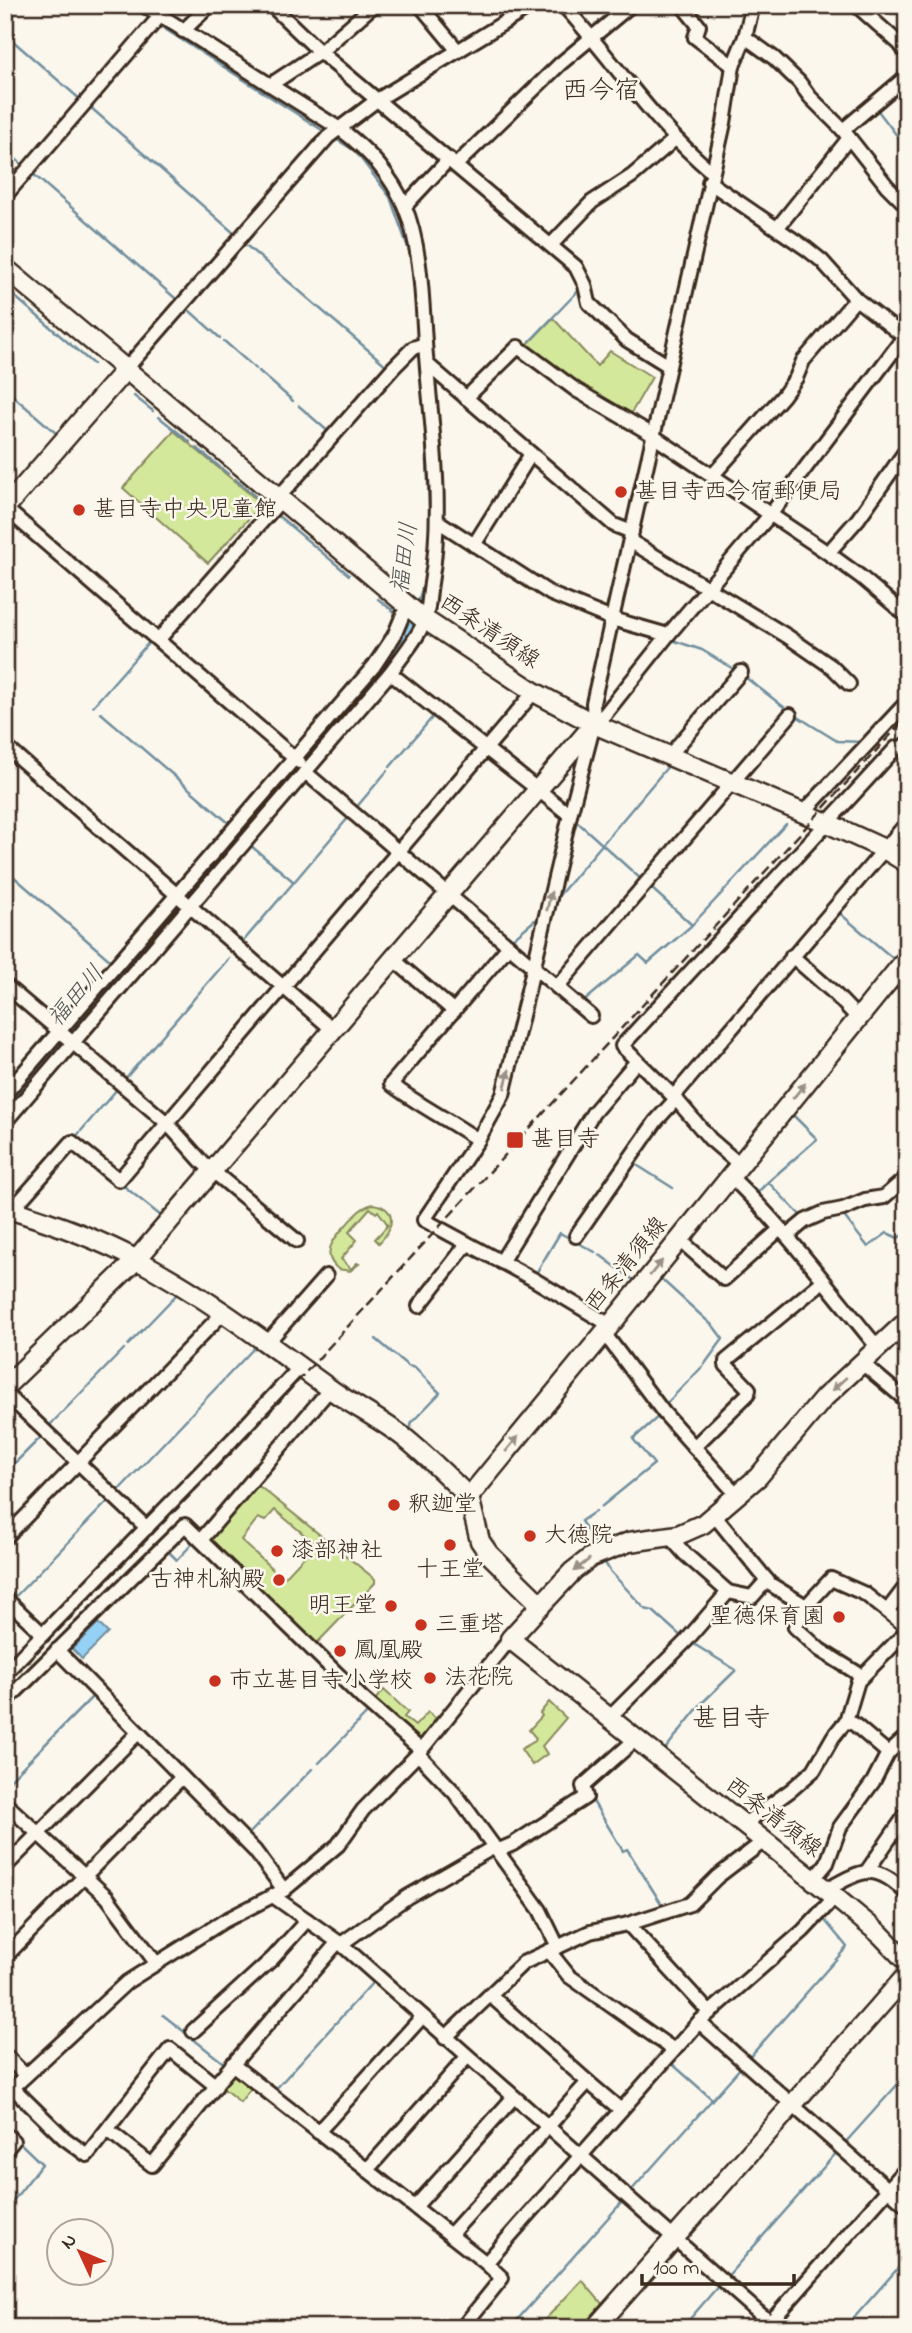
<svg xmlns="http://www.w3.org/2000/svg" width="912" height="2333" font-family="'Indie Flower','Klee One',sans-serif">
<rect width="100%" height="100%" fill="#fbf7ec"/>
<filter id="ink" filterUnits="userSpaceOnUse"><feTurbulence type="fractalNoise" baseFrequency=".0143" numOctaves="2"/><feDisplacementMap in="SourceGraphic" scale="14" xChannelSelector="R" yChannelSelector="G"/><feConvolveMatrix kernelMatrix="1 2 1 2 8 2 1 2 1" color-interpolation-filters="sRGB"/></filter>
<g filter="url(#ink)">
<g fill="#d4e89c" stroke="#88895d" stroke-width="2" fill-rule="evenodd">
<polygon points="553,318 597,366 610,351 652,377 629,417 578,388 525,347"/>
<polygon points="174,431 262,504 208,563 123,488"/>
<path d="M373,1204C398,1208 394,1228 379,1243L375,1239L388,1225L378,1211L376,1213L370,1208L349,1232L357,1240L341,1259L351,1269L357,1263L359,1264L350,1271L338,1269C320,1254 334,1238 346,1225C354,1216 361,1207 373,1204Z"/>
<path d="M252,1486H259L375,1579V1583L316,1644L313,1643L210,1543V1536ZM275,1510L314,1543V1546L285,1577L282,1578L241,1540L258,1518L265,1521Z"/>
<polygon points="384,1690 408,1712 404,1717 415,1726 428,1712 439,1721 421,1744 372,1703"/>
<polygon points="549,1702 566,1718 542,1746 547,1754 532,1765 521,1749 535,1741 536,1738 529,1730 542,1716 540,1713"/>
<polygon points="230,2071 252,2087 240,2102 219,2085"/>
<polygon points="582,2280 604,2306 587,2328 541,2328 539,2326"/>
</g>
<g fill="#94d1f5" stroke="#708e9f" stroke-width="2">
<polygon points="409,610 420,619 397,659 5,1116 5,1101 377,669"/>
<polygon points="98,1623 108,1633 82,1659 72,1649"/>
</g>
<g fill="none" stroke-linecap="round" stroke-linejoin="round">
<g stroke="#708e9f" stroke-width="2.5">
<polyline points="128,5 152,20"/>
<polyline points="157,24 325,132"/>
<polyline points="5,34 82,101"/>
<polyline points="89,106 236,235"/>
<polyline points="876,108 907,149"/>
<polyline points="334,138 355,151 390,197 411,256 419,338"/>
<polyline points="5,150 25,167"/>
<polyline points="32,173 175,298"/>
<polyline points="247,246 388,367"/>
<polyline points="5,288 93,364"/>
<polyline points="190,311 220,338"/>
<polyline points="224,341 256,369"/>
<polyline points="530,341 581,288"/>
<polyline points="259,371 293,401"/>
<polyline points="5,389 57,434"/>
<polyline points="134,396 153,411"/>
<polyline points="299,406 331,434"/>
<polyline points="159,417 190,442"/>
<polyline points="425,418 430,527"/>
<polyline points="197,448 228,474"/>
<polyline points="235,479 268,507"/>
<polyline points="276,514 349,575"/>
<polyline points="378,599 397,614"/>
<polyline points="417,606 425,578 430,533"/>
<polyline points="677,635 672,640 702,650 735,670"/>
<polyline points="745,677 789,711"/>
<polyline points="93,706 151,640"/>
<polyline points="101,713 230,824"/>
<polyline points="795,715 837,741 864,742"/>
<polyline points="390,767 436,713"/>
<polyline points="355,809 387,771"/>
<polyline points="573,818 643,881"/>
<polyline points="5,869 112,962"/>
<polyline points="294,882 348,818"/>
<polyline points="650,887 692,925 786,824"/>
<polyline points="556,899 669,765"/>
<polyline points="837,911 896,961"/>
<polyline points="511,940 535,920"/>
<polyline points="240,945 294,882 250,845"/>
<polyline points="582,1003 639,955 648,963 691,926"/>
<polyline points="694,1064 711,1043"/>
<polyline points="124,1080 229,958"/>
<polyline points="74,1139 118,1088"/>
<polyline points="632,1162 673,1188"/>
<polyline points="740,1177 758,1192 768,1182 803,1218"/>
<polyline points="768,1182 817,1139 790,1112"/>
<polyline points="120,1183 161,1216"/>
<polyline points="843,1215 868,1247 887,1233 898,1238 907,1232"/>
<polyline points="600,1255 636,1282"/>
<polyline points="538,1270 560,1233 595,1252"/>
<polyline points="659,1277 714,1327 723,1339 704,1365 664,1406"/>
<polyline points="376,1339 408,1366 415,1368 440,1393 412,1422 410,1430"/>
<polyline points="128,1345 178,1293"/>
<polyline points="48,1427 124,1349"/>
<polyline points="5,1473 44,1434"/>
<polyline points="116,1493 256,1346"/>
<polyline points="601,1507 654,1464 633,1439 659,1416"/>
<polyline points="595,1544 581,1521 596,1511"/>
<polyline points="167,1550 177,1560 194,1542"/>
<polyline points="604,1561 610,1571 645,1609 653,1611 683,1638"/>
<polyline points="13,1599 111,1498"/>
<polyline points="663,1752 701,1704 736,1670 692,1643"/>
<polyline points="319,1763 370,1710"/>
<polyline points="5,1785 94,1695"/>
<polyline points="591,1798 623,1851 627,1849 664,1908"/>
<polyline points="246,1837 312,1769"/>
<polyline points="163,2015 226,2065"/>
<polyline points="421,2025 441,2042"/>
<polyline points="747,2060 847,1947 823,1918"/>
<polyline points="670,2062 712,2099"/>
<polyline points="274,2091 373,1982"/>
<polyline points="5,2104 9,2100"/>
<polyline points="844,2144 907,2074"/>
<polyline points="630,2192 742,2066"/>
<polyline points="5,2211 42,2164 18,2141"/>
<polyline points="725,2279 838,2151"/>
<polyline points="510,2328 622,2202"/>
<polyline points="682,2328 720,2284"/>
<polyline points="845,2328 907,2258"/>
</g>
<defs>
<g id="street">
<polyline points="271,5 320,52 576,267 585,285 589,303 627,340 669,366"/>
<polyline points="420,5 458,51"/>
<path d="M563,5C614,60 654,125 712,172"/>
<polyline points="682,5 699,26 695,37 733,66"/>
<polyline points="856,5 900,44 907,54"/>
<polyline points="183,31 210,5"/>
<polyline points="745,37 774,58 799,82 810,97 843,130 887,186 907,206"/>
<polyline points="270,85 320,52 374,5"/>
<polyline points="843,130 907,76"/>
<polyline points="456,165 560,64 631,5"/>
<polyline points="709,182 807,249 822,261 856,299 907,339"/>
<polyline points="5,196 160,16"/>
<polyline points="405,206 449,159"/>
<polyline points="778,227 849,138"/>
<polyline points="551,245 592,202 632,176 675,139"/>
<polyline points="427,364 614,525 632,532"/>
<polyline points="125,370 328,137 377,100 533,5"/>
<polyline points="466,398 518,347 576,390 653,435"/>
<polyline points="653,436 828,553 861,577 907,616"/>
<polyline points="712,476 783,396 796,378 803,361 856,299"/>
<polyline points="278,498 393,368 413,348 425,344"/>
<polyline points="5,508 299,762"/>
<polyline points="439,522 551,594 612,619 668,635"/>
<polyline points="630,541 787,636 832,667 849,684"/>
<polyline points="474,545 531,454"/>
<polyline points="828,553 858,519 907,449"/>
<polyline points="159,639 281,500"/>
<polyline points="390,673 570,815"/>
<polyline points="594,724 605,714 668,635 770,515 907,333"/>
<polyline points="5,746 333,1030"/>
<polyline points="669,756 741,672"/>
<polyline points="305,772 591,1016"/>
<polyline points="803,813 907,702"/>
<polyline points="792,956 833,992 858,1018"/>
<polyline points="393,959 454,1011"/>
<polyline points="5,985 167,1123 203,1163 297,1241"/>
<polyline points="557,987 790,715"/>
<polyline points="5,1094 374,666 394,636 407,605"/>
<polyline points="674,1096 907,823"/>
<path d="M5,1122L390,673C402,656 418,638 425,620C429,609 429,595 431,583C444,507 432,432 426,356C422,309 423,249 404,205C390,173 367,149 340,129L144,5"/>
<path d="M478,1140C449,1120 418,1105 391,1084L509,946"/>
<polyline points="739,1164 710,1139 676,1099 622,1046 896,748 903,747 907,743"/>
<path d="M730,1176C785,1228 830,1290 878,1348"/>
<polyline points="12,1210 72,1142 119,1180 534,692"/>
<polyline points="576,1236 656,1121 676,1099"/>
<polyline points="787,1236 805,1221 823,1213 843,1209 865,1200 884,1197 907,1177"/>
<polyline points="679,1239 724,1279 780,1229"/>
<polyline points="501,1262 593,1113 637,1061"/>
<polyline points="419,1306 467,1244"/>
<polyline points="610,1325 533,1279 424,1220 478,1140 503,1095 570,815 594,724 593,703 724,123 733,66 745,37 753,5"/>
<polyline points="604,1333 664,1413 737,1495"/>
<polyline points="267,1343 326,1276"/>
<polyline points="862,1363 907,1401"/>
<polyline points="5,1393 147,1528"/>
<polyline points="694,1447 748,1394 749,1389 726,1365 726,1361 823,1281"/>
<polyline points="714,1515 770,1584 806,1606 831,1579 865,1594 907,1627"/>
<polyline points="669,1536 685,1554 728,1592"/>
<polyline points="5,1538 223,1313"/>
<polyline points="201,1540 330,1389"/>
<polyline points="5,1598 43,1634"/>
<polyline points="806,1606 795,1627 820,1650 862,1676"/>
<polyline points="888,1610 907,1585"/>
<polyline points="57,1650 255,1851 284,1890"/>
<polyline points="5,1673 232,1440 300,1367"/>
<polyline points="5,1702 185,1525 362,1698 421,1750"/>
<polyline points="609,1718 686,1641 728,1592 752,1597 767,1580"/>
<polyline points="846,1721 854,1724 888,1753"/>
<polyline points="418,1754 455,1793 540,1910 558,1947"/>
<polyline points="5,1803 107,1897 156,1963"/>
<polyline points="743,1825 791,1790 814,1770 833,1737 846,1721 858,1681 907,1631"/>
<polyline points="497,1851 513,1844 586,1797 583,1786 635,1740"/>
<polyline points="5,1867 138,1733"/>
<polyline points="867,1871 907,1813"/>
<polyline points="813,1880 827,1863 840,1827 873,1782 888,1753 907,1736"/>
<path d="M826,1890C862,1870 875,1861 907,1894"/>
<polyline points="273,1896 341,1944 776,2328"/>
<polyline points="628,1924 709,2012"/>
<polyline points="341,1944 407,1897 494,1847"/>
<polyline points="549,1951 569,1976 674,2050"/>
<polyline points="5,1957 182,1777"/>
<polyline points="699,2022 907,2206"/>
<polyline points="193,2031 273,1958 307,1920"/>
<polyline points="445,2038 523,1963 590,1932 628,1924 690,1904 717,1877 764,1841"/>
<polyline points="5,2055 25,2075"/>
<polyline points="232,2064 486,2263"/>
<polyline points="588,2082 621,2110"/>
<polyline points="215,2085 338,1942"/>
<polyline points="13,2088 64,2138 87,2155 170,2049 216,2086 152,2165 108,2130"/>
<polyline points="5,2095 127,1982 224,1921 284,1890 338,1845 363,1810 418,1754 510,1639"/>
<polyline points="318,2132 422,2017"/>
<polyline points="5,2134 13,2141 5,2151"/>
<polyline points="367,2170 467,2057"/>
<polyline points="415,2207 513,2098"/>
<polyline points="450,2235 588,2082 490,1995"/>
<polyline points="766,2327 907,2168"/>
<polyline points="462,2328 502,2278 486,2263 699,2022 803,1931 835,1897"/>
</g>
<g id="secondary">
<polyline points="5,268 421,617 534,692 594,724 827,823 884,849 907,863"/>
<polyline points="5,508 125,370"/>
<path d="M5,1208C51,1222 97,1238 139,1261C205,1296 265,1342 326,1386C351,1405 381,1419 406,1439C428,1457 448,1477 469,1497"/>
<polyline points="5,1387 137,1259 594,724"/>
<polyline points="469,1497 604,1333 907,958"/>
<polyline points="469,1497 480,1541 489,1554 541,1605 510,1639 835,1897 881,1935 907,1962"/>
<polyline points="541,1605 573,1571 591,1557 629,1542 678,1535 703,1524 758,1477 824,1398 907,1321"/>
<polyline points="595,2328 907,1975"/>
</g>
</defs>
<use href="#street" stroke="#3b2a1e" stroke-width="18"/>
<use href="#secondary" stroke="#3b2a1e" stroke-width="23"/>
<use href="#street" stroke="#fbf7ec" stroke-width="12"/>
<use href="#secondary" stroke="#fbf7ec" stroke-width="18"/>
<polyline stroke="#3b2a1e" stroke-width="2.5" stroke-dasharray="10 5" stroke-linecap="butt" points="5,1685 240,1444 907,717"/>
</g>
<defs><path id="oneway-solid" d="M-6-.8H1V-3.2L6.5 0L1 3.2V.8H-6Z" transform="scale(1.75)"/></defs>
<g fill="#9b9085">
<use href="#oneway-solid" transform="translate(549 901) rotate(-77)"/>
<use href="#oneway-solid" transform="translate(507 1079) rotate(-76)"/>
<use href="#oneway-solid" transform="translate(799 1091) rotate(-51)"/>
<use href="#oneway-solid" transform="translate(656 1268) rotate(-51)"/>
<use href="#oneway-solid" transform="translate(839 1384) rotate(138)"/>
<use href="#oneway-solid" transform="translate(512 1444) rotate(-50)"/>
<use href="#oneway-solid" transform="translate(582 1565) rotate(141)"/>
</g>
</g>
<g fill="#c8321e" stroke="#fbf7ec" stroke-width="2.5">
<circle cx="621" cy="492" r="7"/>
<circle cx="79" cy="510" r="7"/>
<rect x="506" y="1131" width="18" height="18" rx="3.5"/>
<circle cx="394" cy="1505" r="7"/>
<circle cx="530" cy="1536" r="7"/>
<circle cx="450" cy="1545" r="7"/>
<circle cx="277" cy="1551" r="7"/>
<circle cx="279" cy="1580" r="7"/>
<circle cx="391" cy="1606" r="7"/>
<circle cx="839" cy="1617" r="7"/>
<circle cx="421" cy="1625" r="7"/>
<circle cx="340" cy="1651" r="7"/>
<circle cx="430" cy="1678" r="7"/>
<circle cx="215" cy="1681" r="7"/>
</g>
<g text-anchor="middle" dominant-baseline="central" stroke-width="5" stroke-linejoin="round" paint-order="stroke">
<g font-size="23" fill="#3b2a1e" stroke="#fbf7ec" text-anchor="start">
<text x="635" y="492">甚目寺西今宿郵便局</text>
<text x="93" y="510">甚目寺中央児童館</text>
<text x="531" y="1140">甚目寺</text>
<text x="408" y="1505">釈迦堂</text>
<text x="544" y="1536">大徳院</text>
<text x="291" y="1551">漆部神社</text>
<text x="450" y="1570" text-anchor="middle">十王堂</text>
<text x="265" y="1580" text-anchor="end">古神札納殿</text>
<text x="377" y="1606" text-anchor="end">明王堂</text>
<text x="825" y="1617" text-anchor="end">聖徳保育園</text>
<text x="435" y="1625">三重塔</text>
<text x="354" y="1651">鳳凰殿</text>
<text x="444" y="1678">法花院</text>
<text x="229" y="1681">市立甚目寺小学校</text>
</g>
<g font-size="23" fill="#3b2a1e" stroke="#fbf7ec">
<text transform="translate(489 632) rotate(34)">西条清須線</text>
<text transform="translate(627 1265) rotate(-51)">西条清須線</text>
<text transform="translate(773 1818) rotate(38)">西条清須線</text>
</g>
<g font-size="24" font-style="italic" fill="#515454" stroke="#fbf7ec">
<text transform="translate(406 558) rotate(-82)">福田川</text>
<text transform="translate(77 997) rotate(-49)">福田川</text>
</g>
<g font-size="26" fill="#3b2a1e" stroke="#fbf7ec">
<text x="601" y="92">西今宿</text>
<text x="731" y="1720">甚目寺</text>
</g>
</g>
<rect width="912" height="2333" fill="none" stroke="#fbf7ec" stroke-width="28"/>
<rect x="14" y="14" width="884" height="2305" fill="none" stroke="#3b2a1e" stroke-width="2.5" filter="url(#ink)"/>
<g transform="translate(80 2252) rotate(314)"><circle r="33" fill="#fbf7ec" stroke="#aea59a" stroke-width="2"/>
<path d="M0-5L12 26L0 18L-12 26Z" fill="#c8321e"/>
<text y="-10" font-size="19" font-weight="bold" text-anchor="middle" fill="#3b2a1e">N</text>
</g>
<path d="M642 2274v10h152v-10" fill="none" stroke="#3b2a1e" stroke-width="3.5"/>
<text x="653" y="2274" font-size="21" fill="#3b2a1e" stroke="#fbf7ec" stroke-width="5" paint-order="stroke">100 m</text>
</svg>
